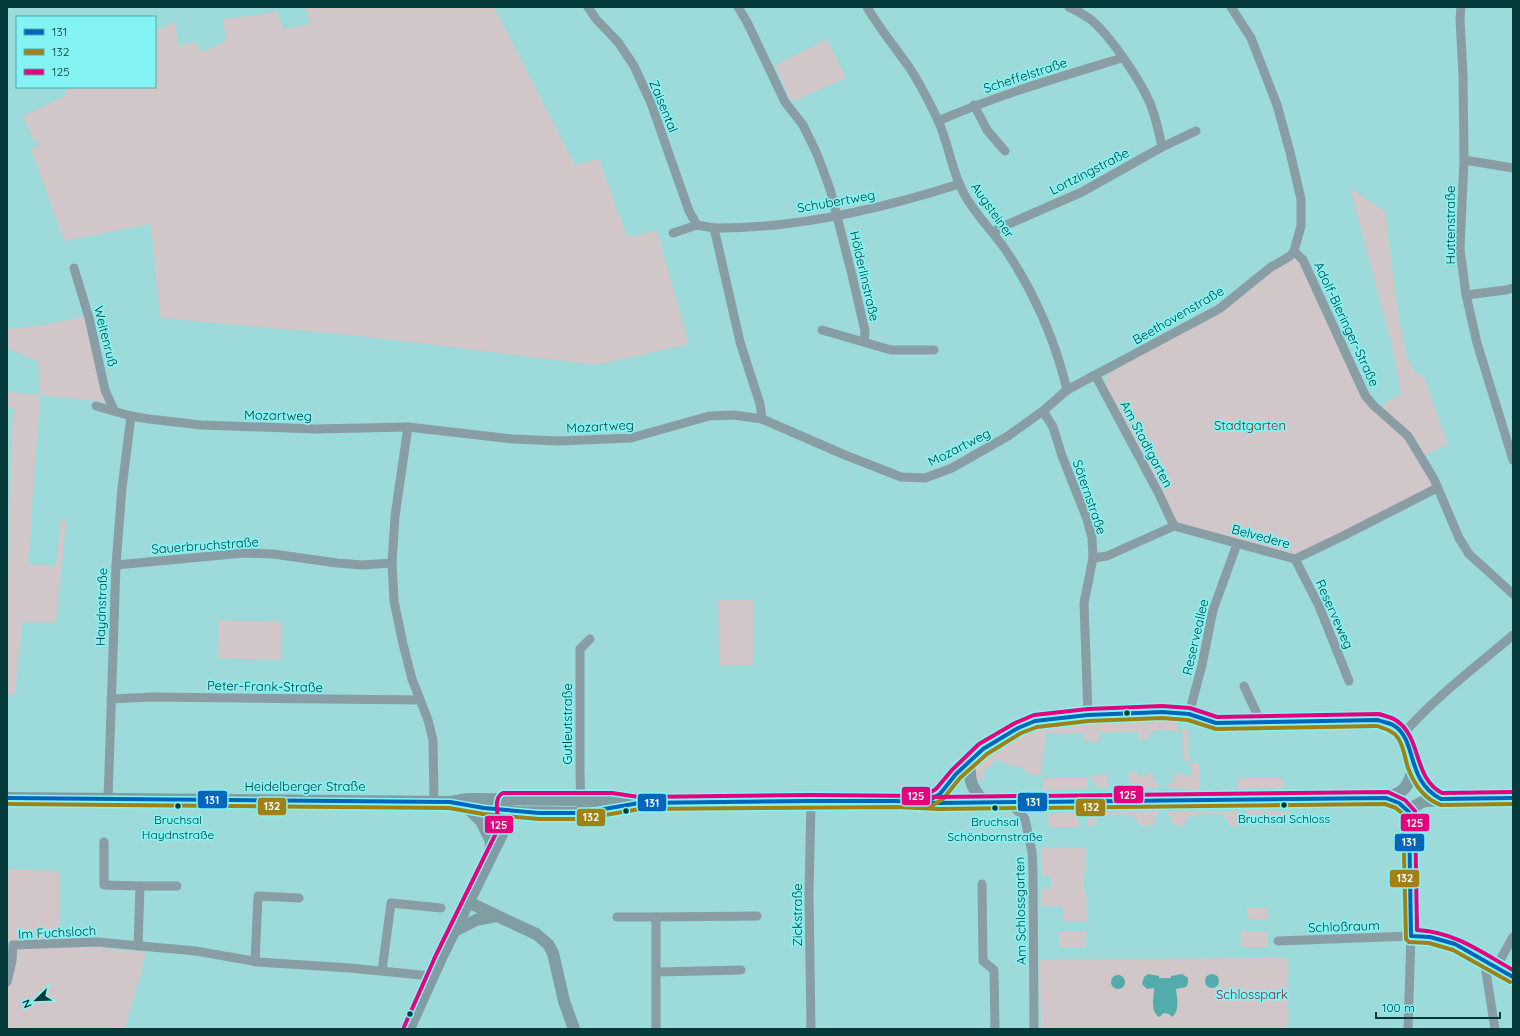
<svg xmlns="http://www.w3.org/2000/svg" width="1520" height="1036" font-family="Quicksand,sans-serif">
<rect width="100%" height="100%" fill="#9ddada"/>
<g fill="#d1c7c9">
<polygon points="305,7 494,7 575,165 599,159 627,237 657,231 689,344 596,365 360,336 160,318 151,224 64,241 31,149 40,144 34,141 23,116 65,96 66,87 155,87 155,31 175,22 178,46 196,42 201,52 216,46 227,39 222,19 256,15 277,11 283,29 310,24"/>
<polygon points="827,39 846,78 791,102 775,65"/>
<polygon points="1350,188 1385,211 1398,315 1407,358 1416,374 1423,375 1448,445 1421,457 1434,487 1296,556 1173,529 1104,385 1108,374 1273,269 1295,257 1302,262 1376,409 1401,394 1392,346"/>
<polygon points="86,316 106,397 104,402 40,395 28,564 56,566 61,520 66,521 56,623 22,622 15,694 7,696 7,606 13,408 7,408 7,392 40,395 38,362 8,348 7,329 44,325"/>
<polygon points="718,600 753,600 754,665 719,666"/>
<polygon points="219,620 282,622 281,660 218,658"/>
<path d="M1133,713L1135,719L1147,724L1158,719L1178,722V733L1169,730H1158L1149,734V739L1138,740V732L1099,733V742L1084,741V733H1046C1045,747 1041,760 1042,775H1031L1020,767L1011,766L997,760L991,763V768L984,769V780L970,779L975,762L982,760L983,749H993L1027,730L1043,725L1089,722L1088,715Z"/>
<polygon points="1182,726 1188,731 1189,762 1183,761"/>
<polygon points="1190,763 1199,763 1199,790 1169,788 1168,784 1171,784 1173,782 1172,779 1175,776 1174,773 1182,774 1183,776 1191,776"/>
<polygon points="1137,771 1137,776 1146,776 1147,773 1152,773 1155,782 1159,784 1158,788 1130,790 1129,772"/>
<polygon points="1107,774 1108,788 1098,787 1093,781 1090,776"/>
<polygon points="1044,778 1088,778 1088,789 1044,790"/>
<polygon points="1238,778 1284,778 1284,788 1238,789"/>
<polygon points="1246,810 1292,811 1292,820 1246,820"/>
<path d="M1088,811H1159V816H1155V822L1153,826H1139C1138,822 1136,818 1132,816C1126,813 1102,814 1097,819L1095,826H1088Z"/>
<polygon points="1168,811 1240,811 1240,826 1229,826 1227,819 1219,814 1193,815 1187,818 1185,826 1175,826 1175,824 1172,822 1171,816 1168,816"/>
<polygon points="1078,812 1079,827 1049,827 1048,813"/>
<polygon points="1086,847 1086,873 1084,873 1084,891 1086,892 1087,921 1063,921 1062,906 1041,907 1041,889 1051,888 1051,876 1042,876 1041,848"/>
<polygon points="7,869 59,871 59,940 14,943 7,942"/>
<polygon points="1247,907 1267,907 1267,920 1247,919"/>
<rect x="1241" y="931" width="27" height="16"/>
<rect x="1059" y="932" width="27" height="16"/>
<polygon points="25,947 94,947 146,953 125,1029 7,1029 7,990 14,956 18,950"/>
<polygon points="1288,958 1288,1029 1041,1029 1040,959"/>
</g>
<g fill="#52acab">
<circle cx="1212" cy="981" r="7"/>
<path d="M1148,974L1159,976V978H1171V976L1182,974L1188,978V983L1186,987L1176,989C1177,998 1180,1011 1172,1017L1169,1014L1164,1013L1159,1017C1150,1011 1154,997 1154,988L1147,989L1142,984L1144,977Z"/>
<circle cx="1118" cy="982" r="7"/>
</g>
<g fill="none" stroke-linecap="round" stroke-linejoin="round">
<g stroke="#889ea4" stroke-width="9">
<polyline points="588,7 596,19 618,42 634,66 651,103 689,211 697,225 714,228 740,342 760,404 762,419"/>
<polyline points="738,7 747,22 785,102 803,125 817,154 830,189 852,275 865,331 864,342"/>
<path d="M867,7C879,28 895,47 909,67C920,83 929,102 938,120C949,145 952,174 967,199C978,217 993,232 1005,249C1034,292 1055,340 1067,390"/>
<path d="M1069,7C1076,10 1083,14 1090,19C1110,35 1140,80 1150,103C1156,118 1159,132 1162,147"/>
<polyline points="1231,7 1251,38 1277,105 1290,152 1301,199 1301,226 1294,251 1303,260 1365,395 1373,405 1408,436 1434,479 1459,538 1469,554 1513,594"/>
<polyline points="1461,7 1460,19 1463,75 1464,160 1460,249 1466,295 1477,343 1513,460"/>
<polyline points="974,105 987,130 1005,151"/>
<path d="M938,121C998,95 1060,77 1122,58"/>
<polyline points="1464,160 1513,168"/>
<path d="M714,228C797,229 881,209 959,184"/>
<polyline points="993,232 1004,226 1082,192 1162,147 1196,131"/>
<polyline points="673,233 697,225"/>
<polyline points="74,268 89,318 105,390 114,410"/>
<polyline points="1466,295 1506,290 1513,288"/>
<polyline points="822,330 891,350 934,350"/>
<polyline points="1093,376 1098,380 1158,492 1174,526"/>
<polyline points="96,406 131,416 149,419 201,425 316,429 408,427 513,439 559,441 631,438 709,416 734,415 762,419 845,455 901,477 925,478 952,468 1008,436 1043,411 1067,390 1219,309 1271,267 1290,256 1294,251"/>
<polyline points="1043,411 1053,427 1062,456 1087,519 1092,538 1093,558 1084,603 1088,715"/>
<polyline points="408,427 395,516 392,563 394,601 403,644 412,679 428,720 433,740 434,801"/>
<polyline points="1093,558 1107,556 1174,526 1295,559 1343,536 1437,488"/>
<polyline points="1295,559 1319,606 1349,681"/>
<polyline points="116,565 244,553 273,554 337,563 362,565 392,563"/>
<polyline points="1244,686 1257,714 1257,721"/>
<polyline points="111,699 152,697 420,700"/>
<polyline points="1189,714 1202,665 1213,610 1237,544"/>
<path d="M1403,734C1435,697 1476,667 1513,635"/>
<polyline points="108,799 116,565 122,488 131,416"/>
<polyline points="811,801 809,894 811,1029"/>
<polyline points="1006,801 1022,815 1025,819 1032,852 1033,873 1034,1029"/>
<polyline points="581,813 580,771 580,649 590,639"/>
<polyline points="104,842 104,885 140,886 138,946"/>
<polyline points="982,884 983,961 994,970 995,1029"/>
<polyline points="140,886 177,886"/>
<polyline points="617,917 656,917"/>
<polyline points="1278,941 1411,936 1408,1029"/>
<polyline points="1484,959 1495,1029"/>
<polyline points="255,962 258,896 299,898"/>
<polyline points="1496,967 1513,937"/>
<polyline points="382,971 391,903 441,908"/>
<polyline points="657,972 741,970"/>
<polyline points="7,982 12,961 13,945 97,942 196,951 258,962 350,968 432,976"/>
<polyline points="656,1029 656,917 757,916"/>
</g>
<g stroke="#7f9da3" stroke-width="12">
<path d="M970,759C969,779 970,788 985,802"/>
<polyline points="7,798 450,802 468,799 581,800 612,799 639,803"/>
<path d="M1386,798C1406,792 1408,786 1414,767"/>
<polyline points="926,802 940,794 956,774 983,749 1018,728 1035,721 1088,715 1162,712 1189,714 1216,723 1341,720 1378,720 1393,725 1403,734 1409,749 1414,767 1423,785 1433,795 1441,799"/>
<path d="M1042,802L1386,798C1396,801 1403,804 1409,812"/>
<polyline points="464,805 481,821 490,839"/>
<polyline points="467,805 516,812 581,813 639,803 811,801 896,801 939,803 1032,802"/>
<polyline points="1409,812 1411,936 1430,937 1455,944 1513,977"/>
<polyline points="1409,812 1411,808 1424,801 1513,798"/>
<path d="M491,854C490,837 491,823 503,810"/>
<polyline points="468,902 536,934 548,944 553,953 564,1001 574,1029"/>
<polyline points="453,932 476,920 496,916"/>
<polyline points="409,1029 441,958 505,828 503,804"/>
</g>
<defs>
<g id="bus-1">
<polyline points="7,798 450,802 484,808 539,813 581,813 639,803 811,801 896,801 939,803 1386,798 1399,803 1409,812 1411,936 1430,937 1455,944 1513,977"/>
<path d="M915,802H926L940,794L956,774L983,749L1018,728L1035,721L1088,715L1162,712L1189,714L1216,723L1378,720C1383,722 1389,723 1393,725C1418,739 1405,781 1441,799L1513,798"/>
</g>
<g id="bus-2">
<polyline points="7,804 449,808 483,814 539,819 582,819 640,809 896,807 939,809 1385,804 1396,808 1403,814 1406,939 1409,942 1429,943 1453,950 1510,982"/>
<path d="M915,808H928L943,799L960,778L987,754L1021,733L1037,727L1088,721L1162,718L1188,720L1216,729L1377,726C1385,729 1394,731 1398,738C1404,747 1405,759 1408,768C1414,784 1424,799 1441,805L1513,804"/>
</g>
<g id="bus-3">
<path d="M916,796L939,797L1388,792L1405,800L1415,811L1417,930C1455,932 1481,952 1513,970"/>
<path d="M404,1027L436,955L499,827C499,817 492,798 503,793H612L639,797L811,795L924,796L936,789L952,770L979,744L1015,723L1034,715L1088,709L1162,706L1190,708L1217,717L1379,714C1385,716 1392,717 1397,721C1422,738 1413,778 1442,793L1513,792"/>
</g>
</defs>
<use href="#bus-1" stroke="#83f4f3" stroke-width="7"/>
<use href="#bus-2" stroke="#83f4f3" stroke-width="7"/>
<use href="#bus-3" stroke="#83f4f3" stroke-width="7"/>
<use href="#bus-1" stroke="#0065bd" stroke-width="4"/>
<use href="#bus-2" stroke="#a28114" stroke-width="4"/>
<use href="#bus-3" stroke="#e5007d" stroke-width="4"/>
</g>
<g fill="#043b3a" stroke="#83f4f3" stroke-width="1.5">
<circle cx="1127" cy="713" r="3.5"/>
<circle cx="1284" cy="805" r="3.5"/>
<circle cx="178" cy="806" r="3.5"/>
<circle cx="995" cy="808" r="3.5"/>
<circle cx="626" cy="811" r="3.5"/>
<circle cx="410" cy="1014" r="3.5"/>
</g>
<g text-anchor="middle" dominant-baseline="central" stroke-width="3.5" stroke-linejoin="round" paint-order="stroke">
<g font-size="12" fill="#043b3a" stroke="#83f4f3">
<text x="1284" y="818">Bruchsal Schloss</text>
<text x="178" y="819">Bruchsal<tspan x="178" dy="15">Haydnstraße</tspan></text>
<text x="995" y="821">Bruchsal<tspan x="995" dy="15">Schönbornstraße</tspan></text>
</g>
<g font-size="13" fill="#043b3a" stroke="#83f4f3">
<text transform="translate(1025 75) rotate(-18)">Scheffelstraße</text>
<text transform="translate(664 106) rotate(68)">Zaisental</text>
<text transform="translate(1089 171) rotate(-27)">Lortzingstraße</text>
<text transform="translate(836 201) rotate(-10)">Schubertweg</text>
<text transform="translate(993 210) rotate(55)">Augsteiner</text>
<text transform="translate(1450 225) rotate(-90)">Huttenstraße</text>
<text transform="translate(865 276) rotate(77)">Hölderlinstraße</text>
<text transform="translate(1178 315) rotate(-30)">Beethovenstraße</text>
<text transform="translate(1347 324) rotate(65)">Adolf-Bieringer-Straße</text>
<text transform="translate(106 336) rotate(76)">Weitenruß</text>
<text transform="translate(278 415) rotate(1)">Mozartweg</text>
<text transform="translate(600 426) rotate(-3)">Mozartweg</text>
<text transform="translate(1147 444) rotate(62)">Am Stadtgarten</text>
<text transform="translate(959 447) rotate(-27)">Mozartweg</text>
<text transform="translate(1090 497) rotate(71)">Söternstraße</text>
<text transform="translate(1261 536) rotate(15)">Belvedere</text>
<text transform="translate(205 545) rotate(-4)">Sauerbruchstraße</text>
<text transform="translate(101 607) rotate(-88)">Haydnstraße</text>
<text transform="translate(1335 614) rotate(66)">Reserveweg</text>
<text transform="translate(1195 637) rotate(-77)">Reserveallee</text>
<text transform="translate(265 686) rotate(1)">Peter-Frank-Straße</text>
<text transform="translate(567 724) rotate(-90)">Gutleutstraße</text>
<text x="305" y="786">Heidelberger Straße</text>
<text transform="translate(1020 911) rotate(-91)">Am Schlossgarten</text>
<text transform="translate(797 915) rotate(-90)">Zickstraße</text>
<text transform="translate(1344 926) rotate(-2)">Schloßraum</text>
<text transform="translate(57 932) rotate(-3)">Im Fuchsloch</text>
</g>
<g font-size="13" fill="#802836" stroke="#83f4f3">
<text x="1250" y="425">Stadtgarten</text>
<text x="1252" y="994">Schlosspark</text>
</g>
</g>
<g stroke="#83f4f3" stroke-width="1.5">
<rect x="1113" y="785" width="31" height="19" rx="4" fill="#e5007d"/>
<rect x="901" y="786" width="30" height="20" rx="4" fill="#e5007d"/>
<rect x="197" y="790" width="31" height="19" rx="4" fill="#0065bd"/>
<rect x="1017" y="792" width="31" height="20" rx="4" fill="#0065bd"/>
<rect x="637" y="793" width="30" height="19" rx="4" fill="#0065bd"/>
<rect x="257" y="797" width="30" height="19" rx="4" fill="#a28114"/>
<rect x="1075" y="798" width="31" height="19" rx="4" fill="#a28114"/>
<rect x="576" y="808" width="30" height="19" rx="4" fill="#a28114"/>
<rect x="1400" y="813" width="30" height="19" rx="4" fill="#e5007d"/>
<rect x="484" y="815" width="30" height="19" rx="4" fill="#e5007d"/>
<rect x="1394" y="833" width="31" height="19" rx="4" fill="#0065bd"/>
<rect x="1389" y="869" width="31" height="19" rx="4" fill="#a28114"/>
</g>
<g font-size="11" text-anchor="middle" font-weight="bold" fill="#fff">
<text x="1128" y="799">125</text>
<text x="916" y="800">125</text>
<text x="212" y="804">131</text>
<text x="1033" y="806">131</text>
<text x="652" y="807">131</text>
<text x="272" y="810">132</text>
<text x="1091" y="811">132</text>
<text x="591" y="821">132</text>
<text x="1415" y="827">125</text>
<text x="499" y="829">125</text>
<text x="1409" y="846">131</text>
<text x="1405" y="882">132</text>
</g>
<rect width="1520" height="1036" fill="none" stroke="#043b3a" stroke-width="16"/>
<rect x="16" y="16" width="140" height="72" fill="#83f4f3" stroke="#50aaa9"/>
<rect x="24" y="29" width="20" height="6" fill="#0065bd" stroke="#50aaa9"/>
<text x="52" y="36" font-size="12" fill="#043b3a">131</text>
<rect x="24" y="49" width="20" height="6" fill="#a28114" stroke="#50aaa9"/>
<text x="52" y="56" font-size="12" fill="#043b3a">132</text>
<rect x="24" y="69" width="20" height="6" fill="#e5007d" stroke="#50aaa9"/>
<text x="52" y="76" font-size="12" fill="#043b3a">125</text>
<g transform="translate(36 1000) rotate(247)" stroke="#83f4f3" stroke-width="3" paint-order="stroke">
<path d="M0-3L7 15L0 10L-7 15Z" fill="#043b3a"/>
<text y="-6" font-size="11" font-weight="bold" text-anchor="middle" fill="#043b3a">N</text>
</g>
<path d="M1376 1012v6h124v-6" fill="none" stroke="#043b3a" stroke-width="2"/>
<text x="1382" y="1012" font-size="12" fill="#043b3a" stroke="#83f4f3" stroke-width="3" paint-order="stroke">100 m</text>
</svg>
